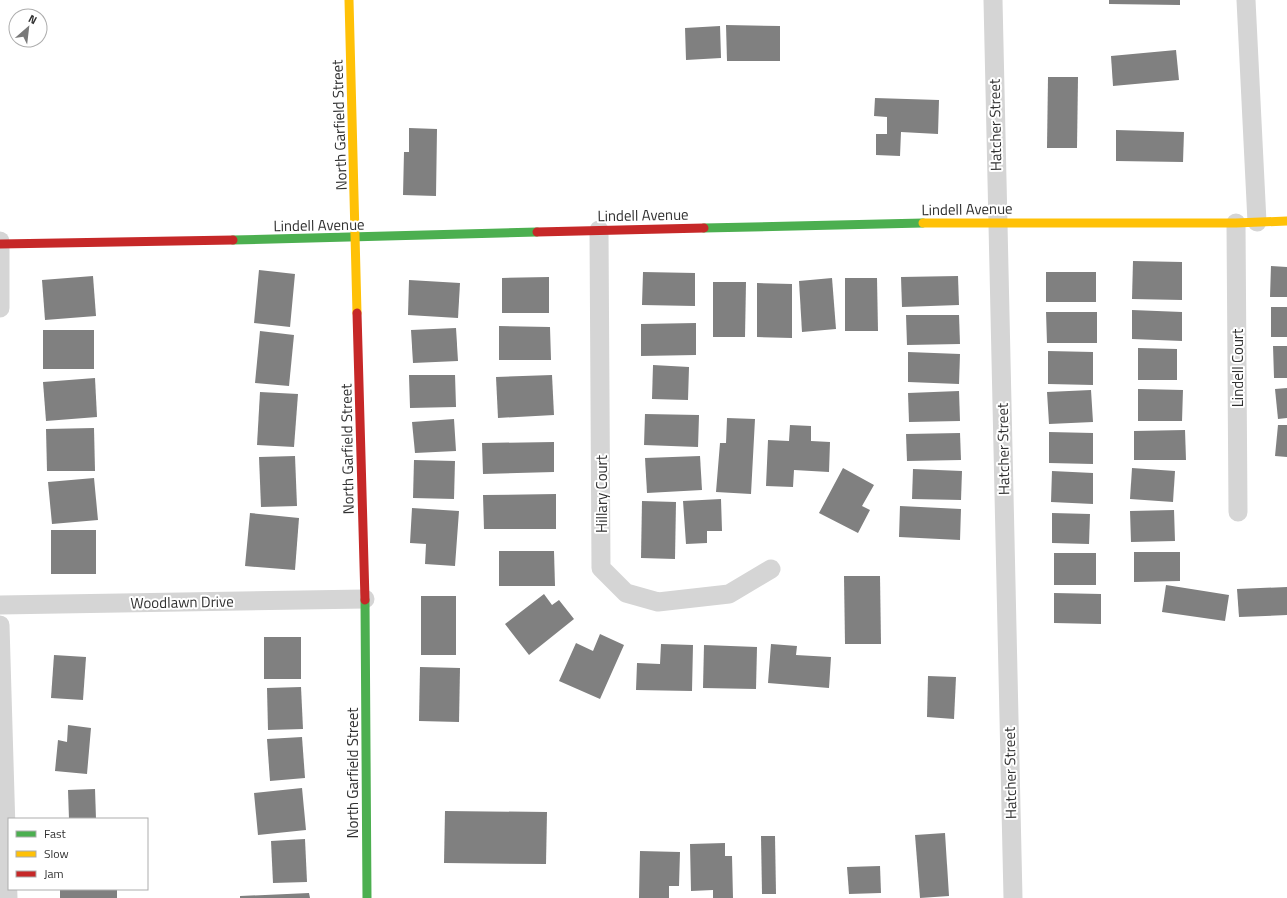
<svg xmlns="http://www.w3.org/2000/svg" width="1287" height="898" font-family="'Titillium Web',sans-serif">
<rect width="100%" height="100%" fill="#fff"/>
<g fill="#808080">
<polygon points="1109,0 1180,0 1180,5 1109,4"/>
<polygon points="726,25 780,26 780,61 727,61"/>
<polygon points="720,26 721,58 686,60 685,28"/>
<polygon points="1176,50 1179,80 1113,86 1111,56"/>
<polygon points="1048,77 1078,77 1077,148 1047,148"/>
<polygon points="875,98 939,100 938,134 901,132 900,156 876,155 876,134 887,134 887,117 874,116"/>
<polygon points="409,128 437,129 436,196 403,195 404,152 409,152"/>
<polygon points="1116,130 1184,132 1183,162 1116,161"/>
<polygon points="1133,261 1182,262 1182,300 1132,299"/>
<polygon points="1271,266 1287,267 1287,297 1270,297"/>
<polygon points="259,270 295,274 290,327 254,323"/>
<polygon points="643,272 695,273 695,306 642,305"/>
<rect x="1046" y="272" width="50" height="30"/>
<polygon points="93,276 96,316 45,320 42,280"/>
<polygon points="958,276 959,305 902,307 901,277"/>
<polygon points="549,277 549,313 502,313 502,278"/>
<polygon points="832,278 836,329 802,332 799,281"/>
<polygon points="845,278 877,278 878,331 845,331"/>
<polygon points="409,280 460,283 458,318 408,315"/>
<polygon points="713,282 746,282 745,337 713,337"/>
<polygon points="757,283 792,284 792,338 757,337"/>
<rect x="1271" y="307" width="16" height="30"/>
<polygon points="1132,310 1182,312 1182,341 1132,339"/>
<polygon points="1046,312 1097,312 1097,343 1047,343"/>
<polygon points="906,315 959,315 960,344 907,345"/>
<polygon points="696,323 696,355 641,356 641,324"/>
<polygon points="499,326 550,327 551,360 499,360"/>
<polygon points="456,328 458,361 413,363 411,330"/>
<rect x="43" y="330" width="51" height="39"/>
<polygon points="260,331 294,335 289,386 255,383"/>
<polygon points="1273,346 1287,346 1287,378 1274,378"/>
<polygon points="1138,348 1177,349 1177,380 1138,380"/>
<polygon points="1048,351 1093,352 1093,385 1048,384"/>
<polygon points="908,352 960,354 959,384 908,382"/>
<polygon points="653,365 689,367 688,400 652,399"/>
<polygon points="409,375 455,375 456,407 410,408"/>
<polygon points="552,375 554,415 498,418 496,377"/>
<polygon points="95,378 97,417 46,421 43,382"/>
<polygon points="1287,388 1287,418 1278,419 1275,389"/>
<polygon points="1138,389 1183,390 1182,421 1138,421"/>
<polygon points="1091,390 1093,422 1049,424 1047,392"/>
<polygon points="959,391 960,421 909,422 908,393"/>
<polygon points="260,392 298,394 294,447 257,445"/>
<polygon points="645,414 699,415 698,447 644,445"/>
<polygon points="727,418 755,419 751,494 716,492 720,443 726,443"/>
<polygon points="454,419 456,451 415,453 412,422"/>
<polygon points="790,425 811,426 811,441 830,442 829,472 794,470 793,487 766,486 768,440 789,441"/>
<polygon points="1278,425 1287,425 1287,457 1275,456"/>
<polygon points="94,428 95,471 47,471 46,429"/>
<polygon points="1185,430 1186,460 1134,460 1134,431"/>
<polygon points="1049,432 1093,433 1093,464 1049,463"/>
<polygon points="960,433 961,460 907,461 906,434"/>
<polygon points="554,442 554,472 483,474 482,443"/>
<polygon points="295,456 297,506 261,507 259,457"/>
<polygon points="700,456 702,490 647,493 645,458"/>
<polygon points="414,460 455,461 454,499 413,498"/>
<polygon points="843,468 874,485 862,506 870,510 858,533 819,513"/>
<polygon points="1132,468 1175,471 1173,502 1130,499"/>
<polygon points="913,469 962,471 961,500 912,499"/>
<polygon points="1052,471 1093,473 1093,504 1051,502"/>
<polygon points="94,478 98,520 52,524 48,482"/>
<polygon points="556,494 556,529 484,529 483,495"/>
<polygon points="721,499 722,531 707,531 707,543 686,544 683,501"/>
<polygon points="642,501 676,502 675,559 641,558"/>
<polygon points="900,506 961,509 960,540 899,537"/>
<polygon points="412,508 459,511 455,566 425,564 426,544 410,543"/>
<polygon points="1174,510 1175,541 1131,542 1130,511"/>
<polygon points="250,513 299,518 295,570 245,566"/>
<polygon points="1052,513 1090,514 1089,544 1052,543"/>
<rect x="51" y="530" width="45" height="44"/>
<polygon points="499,551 554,551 555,586 499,586"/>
<polygon points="1134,552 1180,552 1180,581 1134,582"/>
<rect x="1054" y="553" width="42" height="32"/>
<polygon points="844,576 880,576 881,644 845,644"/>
<polygon points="1166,585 1229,595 1225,621 1162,612"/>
<polygon points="1287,587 1287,615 1239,617 1237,589"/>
<polygon points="1054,593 1101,594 1101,624 1054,623"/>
<polygon points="544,594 552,605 559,600 574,619 529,655 505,624"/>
<rect x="421" y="596" width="35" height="59"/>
<polygon points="600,634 624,645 600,699 559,681 576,643 593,651"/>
<rect x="264" y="637" width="37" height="42"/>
<polygon points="661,644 693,645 692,691 636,690 637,663 660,664"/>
<polygon points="771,644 797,646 796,655 831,657 829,688 768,683"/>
<polygon points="704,645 757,647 756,689 703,688"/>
<polygon points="54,655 86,657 83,700 51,698"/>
<polygon points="420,667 460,668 459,722 419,721"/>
<polygon points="928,676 956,677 954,719 927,717"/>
<polygon points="301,687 303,729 268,730 267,688"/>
<polygon points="68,725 91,728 87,774 55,771 58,740 67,742"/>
<polygon points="302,737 305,778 270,781 267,739"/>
<polygon points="302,788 306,830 258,835 254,793"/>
<polygon points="95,789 96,819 69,819 68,790"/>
<polygon points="445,811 547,812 546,864 444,863"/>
<polygon points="945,833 949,896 920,898 915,835"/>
<polygon points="761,836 775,836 776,894 762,894"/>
<polygon points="305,839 307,882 273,883 271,841"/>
<polygon points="725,843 725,856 732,856 733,898 713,898 713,890 691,891 690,844"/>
<polygon points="640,851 680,852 679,886 669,886 669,898 639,898"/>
<polygon points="880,866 881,893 849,894 847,867"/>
<rect x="60" y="889" width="57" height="9"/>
<polygon points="309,893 310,898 240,898 240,896"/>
</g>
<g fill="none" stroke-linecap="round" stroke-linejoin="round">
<g stroke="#d5d5d5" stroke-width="19">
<polyline points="993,0 1013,898"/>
<polyline points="1246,0 1257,222"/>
<polyline points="1236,223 1238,512"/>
<polyline points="599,230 601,568 626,593 658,602 729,594 771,569"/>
<polyline points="0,241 0,308"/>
<polyline points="0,605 365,599"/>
<polyline points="0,625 8,898"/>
</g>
<g stroke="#4caf50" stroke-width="9">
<polyline points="704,228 923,223"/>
<polyline points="233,240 537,232"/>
<polyline points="365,600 367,898"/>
</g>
<g stroke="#ffc107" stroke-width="9">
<polyline points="349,0 357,313"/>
<polyline points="923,223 1236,223 1287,221"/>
</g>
<g stroke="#c62828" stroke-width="9">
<polyline points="537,232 704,228"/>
<polyline points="0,244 233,240"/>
<polyline points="357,313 365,600"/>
</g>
</g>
<g text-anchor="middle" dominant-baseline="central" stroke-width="4" stroke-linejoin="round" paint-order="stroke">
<g font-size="15" fill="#313131" stroke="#fff">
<text transform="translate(339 125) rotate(-92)">North Garfield Street</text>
<text transform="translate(995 125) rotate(-91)">Hatcher Street</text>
<text transform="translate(967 209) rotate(-1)">Lindell Avenue</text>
<text transform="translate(643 215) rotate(-1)">Lindell Avenue</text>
<text transform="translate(319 225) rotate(-1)">Lindell Avenue</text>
<text transform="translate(1237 368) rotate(-90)">Lindell Court</text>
<text transform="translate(347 449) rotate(-91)">North Garfield Street</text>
<text transform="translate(1003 449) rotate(-91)">Hatcher Street</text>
<text transform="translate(601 494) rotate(-90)">Hillary Court</text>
<text transform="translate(182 602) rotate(-1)">Woodlawn Drive</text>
<text transform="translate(352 773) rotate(-90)">North Garfield Street</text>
<text transform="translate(1010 773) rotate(-91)">Hatcher Street</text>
</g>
</g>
<rect x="8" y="818" width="140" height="72" fill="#ffffff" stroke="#adadad"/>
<rect x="16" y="831" width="20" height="6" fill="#4caf50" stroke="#adadad"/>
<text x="44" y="838" font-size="12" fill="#313131">Fast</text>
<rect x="16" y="851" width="20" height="6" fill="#ffc107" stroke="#adadad"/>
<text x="44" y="858" font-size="12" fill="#313131">Slow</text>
<rect x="16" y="871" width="20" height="6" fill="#c62828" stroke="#adadad"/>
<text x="44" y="878" font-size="12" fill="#313131">Jam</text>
<g transform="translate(28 28) rotate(28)"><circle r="19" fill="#ffffff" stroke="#adadad"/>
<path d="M0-3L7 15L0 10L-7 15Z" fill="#797979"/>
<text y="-6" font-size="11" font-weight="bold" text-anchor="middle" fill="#313131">N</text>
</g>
</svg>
